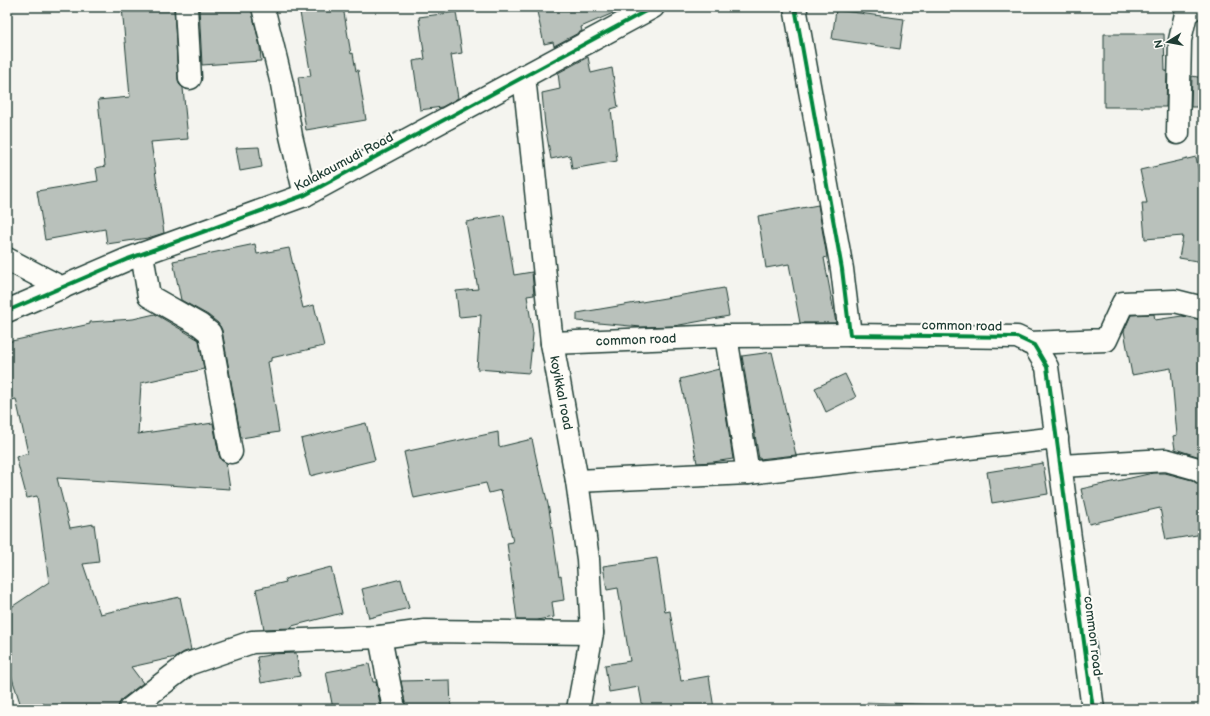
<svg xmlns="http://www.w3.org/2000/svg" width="1210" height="716" font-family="'Balsamiq Sans',sans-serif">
<defs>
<pattern id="water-waves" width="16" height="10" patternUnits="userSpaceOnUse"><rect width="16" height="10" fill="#a3aea7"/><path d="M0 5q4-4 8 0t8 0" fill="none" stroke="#848f89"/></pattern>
</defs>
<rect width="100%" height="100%" fill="#f4f4ef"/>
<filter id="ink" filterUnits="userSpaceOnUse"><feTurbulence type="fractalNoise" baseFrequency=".025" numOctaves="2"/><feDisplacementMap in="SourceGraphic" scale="8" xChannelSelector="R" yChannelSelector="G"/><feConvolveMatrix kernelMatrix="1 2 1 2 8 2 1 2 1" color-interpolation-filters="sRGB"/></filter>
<g filter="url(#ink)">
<polygon fill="url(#water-waves)" stroke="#6e8179" points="867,702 1034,709 867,709"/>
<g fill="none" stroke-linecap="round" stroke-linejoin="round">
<polyline stroke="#546a62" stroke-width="1" points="871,709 873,707 933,709"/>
</g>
<g fill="#b9c1bb" stroke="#1f3d34">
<polygon points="122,7 174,7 178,79 179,84 183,88 188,139 151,142 164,233 148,238 107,244 105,229 45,240 37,191 98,181 96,168 105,166 98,100 130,97"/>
<polygon points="199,7 251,7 260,47 261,61 202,65"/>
<polygon points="299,7 343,7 351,54 353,53 356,71 358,70 366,120 306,130 298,77 311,76"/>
<polygon points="536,7 627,7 581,27 582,31 554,46 553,42 544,44"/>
<polygon points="836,10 904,19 900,49 832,39"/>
<polygon points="456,12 462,53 451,55 458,98 442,107 420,110 413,61 425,59 419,17"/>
<polygon points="1104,34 1164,34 1165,71 1167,71 1166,107 1104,107"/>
<polygon points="588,57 591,73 612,68 618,107 611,109 617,161 572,169 570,155 551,159 545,125 542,93 560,89 558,73"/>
<polygon points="1192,76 1203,78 1203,107 1191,107"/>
<polygon points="259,147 262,167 240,171 236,148"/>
<polygon points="1196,157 1203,190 1203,262 1179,258 1183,236 1145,239 1142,203 1147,203 1140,170"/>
<polygon points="818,205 827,257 824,258 836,323 800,323 789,264 766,268 758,216"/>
<polygon points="504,215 514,275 532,272 534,295 527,296 533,334 529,373 477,369 481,315 459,317 456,291 478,289 466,222"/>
<polygon points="255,244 257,254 289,248 303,308 314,305 324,346 271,358 271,361 268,362 279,432 241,438 222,330 218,323 208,315 181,300 173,261"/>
<polygon points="724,288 729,316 674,326 641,327 577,321 577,313"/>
<polygon points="155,314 199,340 204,369 141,383 138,434 213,423 219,455 221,460 226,463 230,489 57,478 70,528 94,524 99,562 83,564 100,614 180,597 191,650 184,652 176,657 131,667 143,683 122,699 119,704 118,709 47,709 43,703 22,709 7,663 7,610 49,582 37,496 27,498 16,457 28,453 16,399 7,401 7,342 90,324 90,322 133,319"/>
<polygon points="1154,314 1155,320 1182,316 1203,320 1203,458 1175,449 1173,436 1177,435 1171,368 1132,375 1124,331 1131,315"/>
<polygon points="772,352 796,455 759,459 742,356"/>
<polygon points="719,369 733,459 713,462 697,463 690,425 680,379"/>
<polygon points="845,374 856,397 826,412 815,388"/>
<polygon points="366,423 375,460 310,476 301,439"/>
<polygon points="498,432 499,447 532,439 540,476 541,475 549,509 559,577 561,576 564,600 552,602 554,617 537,620 517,620 507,543 513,542 501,490 489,493 486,483 414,498 404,452"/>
<polygon points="1043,463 1048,494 992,503 987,472"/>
<polygon points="1153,473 1165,473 1192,480 1196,483 1203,485 1203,534 1166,540 1160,508 1089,524 1081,489"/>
<polygon points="657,558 665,612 670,611 681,681 709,676 714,709 643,709 639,687 609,692 605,665 630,661 618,588 607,590 603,566"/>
<polygon points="331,567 342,613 292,626 292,628 264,629 256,589 286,582 285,579"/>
<polygon points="401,579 409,608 369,618 362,589"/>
<polygon points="296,653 300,676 261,683 257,657 270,655 270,654"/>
<polygon points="369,664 373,682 376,682 381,709 333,709 326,672"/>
<polygon points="450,680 451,709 406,709 401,681"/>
<polygon points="158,703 162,709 150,709"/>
</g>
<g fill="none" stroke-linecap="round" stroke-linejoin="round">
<defs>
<g id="street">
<polyline points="186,7 190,78"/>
<polyline points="263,7 282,84 291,136 305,195"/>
<polyline points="795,7 842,269 850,335 1017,337 1034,345 1047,367 1093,709"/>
<polyline points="524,76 552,343 577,481 588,559 592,633 578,709"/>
<polyline points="1178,133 1180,40 1186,14 1195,7"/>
<polyline points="142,254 149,296 200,325 210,333 231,452"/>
<polyline points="7,259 62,288"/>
<polyline points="726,336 850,335"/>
<polyline points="552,343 726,336 748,473"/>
<polyline points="1029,343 1106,340 1123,303 1175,301 1203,308"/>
<polyline points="1061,466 1166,460 1198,469 1203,473"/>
<polyline points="577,481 748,473 1057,438"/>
<polyline points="380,637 394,709"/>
<polyline points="130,709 188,664 252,642 380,637 425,631 592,633"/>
</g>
<polyline id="secondary" points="7,311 128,259 305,195 653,7"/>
</defs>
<use href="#street" stroke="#1f3d34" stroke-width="25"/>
<use href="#secondary" stroke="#1f3d34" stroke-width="25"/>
<use href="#street" stroke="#fdfcf7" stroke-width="22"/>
<use href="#secondary" stroke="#fdfcf7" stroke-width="22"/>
<defs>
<g id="cycleway">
<polyline points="795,7 842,269 850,335 1017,337 1034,345 1047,367 1093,709"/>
<polyline points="7,311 128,259 305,195 653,7"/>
</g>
</defs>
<use href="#cycleway" stroke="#fdfcf7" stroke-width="6"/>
<use href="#cycleway" stroke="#00873e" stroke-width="4"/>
</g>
</g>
<g text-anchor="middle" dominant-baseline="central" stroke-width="4" stroke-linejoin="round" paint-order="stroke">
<g font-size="13" fill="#1f3d34" stroke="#fdfcf7">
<text transform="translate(344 162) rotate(-28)">Kalakaumudi Road</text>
<text transform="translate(962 326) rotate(1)">common road</text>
<text transform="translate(636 340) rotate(-2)">common road</text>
<text transform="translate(561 393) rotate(79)">koyikkal road</text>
<text transform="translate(1093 636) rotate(83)">common road</text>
</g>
</g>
<rect width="1210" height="716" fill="none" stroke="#fdfcf7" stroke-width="24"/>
<rect x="12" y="12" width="1186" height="692" fill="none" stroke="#1f3d34" stroke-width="1.5" filter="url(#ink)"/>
<g transform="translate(1168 42) rotate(259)" stroke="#fdfcf7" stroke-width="3" paint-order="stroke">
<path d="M0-3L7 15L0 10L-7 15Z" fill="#1f3d34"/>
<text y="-6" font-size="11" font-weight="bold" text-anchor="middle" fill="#1f3d34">N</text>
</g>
</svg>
